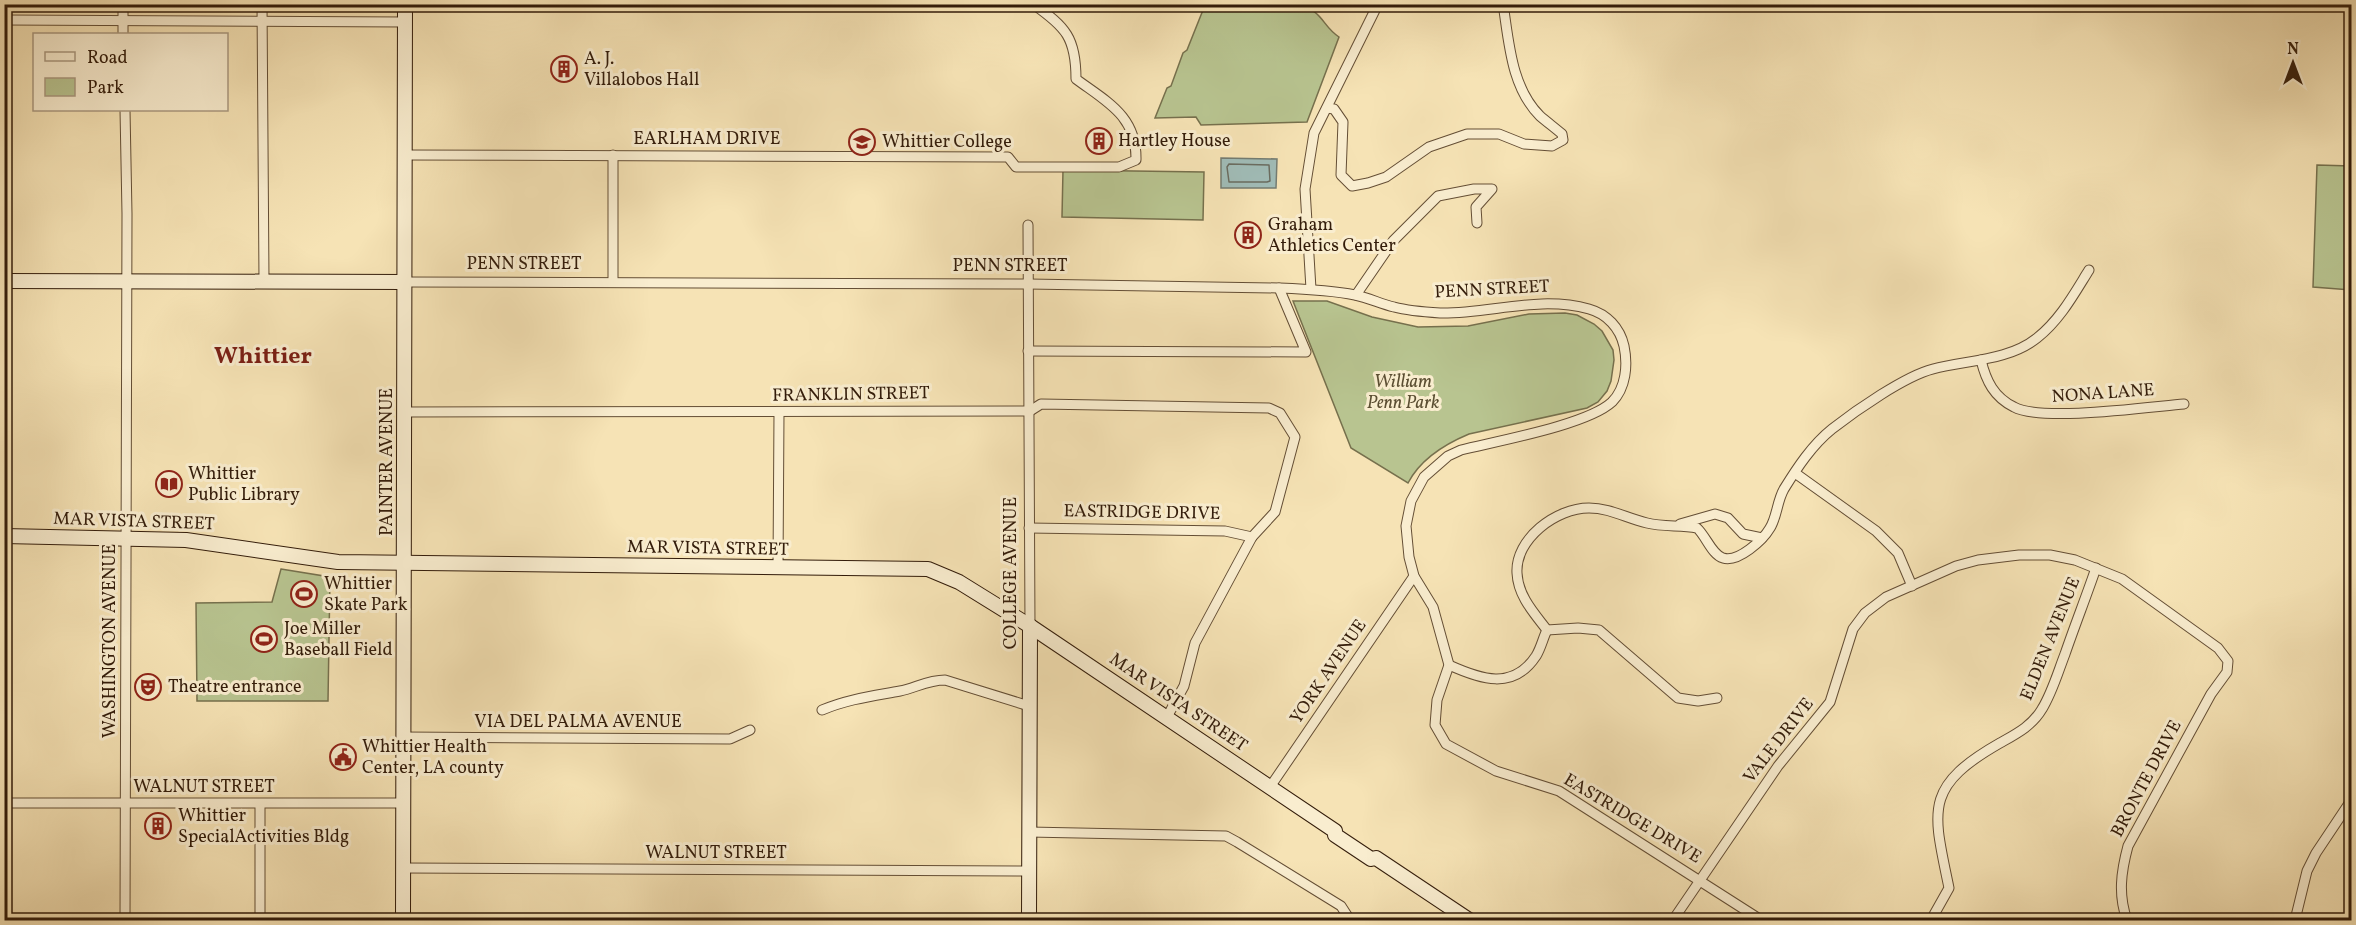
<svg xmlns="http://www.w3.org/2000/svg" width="2356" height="925" font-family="Vollkorn,serif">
<rect width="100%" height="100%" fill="#f6e3b5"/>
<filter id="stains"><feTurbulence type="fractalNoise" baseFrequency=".00333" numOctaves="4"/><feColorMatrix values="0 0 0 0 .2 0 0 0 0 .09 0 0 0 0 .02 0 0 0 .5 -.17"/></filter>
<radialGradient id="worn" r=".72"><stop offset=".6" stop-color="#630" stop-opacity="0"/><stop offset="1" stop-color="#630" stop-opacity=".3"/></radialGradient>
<g fill="#b8c490" stroke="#76704d" stroke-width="1.5">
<path d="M1297,4C1324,11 1321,25 1339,37L1307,122L1201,125L1196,117L1155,118L1167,88L1171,86L1183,53L1187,50L1205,5Z"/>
<polygon points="2317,165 2351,166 2351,290 2313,287"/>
<polygon points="1063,170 1204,172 1203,220 1062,217"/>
<path d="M1293,301H1327L1372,317L1418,327L1468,326L1529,314L1565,313L1577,315L1594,324L1602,331L1613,350L1614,360L1611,381L1607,391L1598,402L1587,408L1469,434C1445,444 1421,458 1408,483L1351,448Z"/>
<polygon points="281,569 330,577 328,701 197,701 196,603 272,602"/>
</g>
<polygon fill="#a0bcb7" stroke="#747c72" stroke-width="1.5" points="1221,158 1277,159 1276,188 1221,188"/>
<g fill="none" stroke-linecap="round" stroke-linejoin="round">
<polygon stroke="#6a6c60" stroke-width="1.5" points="1229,164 1269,165 1270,181 1267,182 1229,182 1227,167"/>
<defs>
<g id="street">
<polyline points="123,4 123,34"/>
<polyline points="262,4 264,281"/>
<polyline points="4,20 405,22"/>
<path d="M1327,108L1334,109L1343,122L1341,175L1352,186L1368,183L1386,177L1429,147L1467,134H1499L1524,144L1552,146L1563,140L1562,134C1555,128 1547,122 1540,116C1511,87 1509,42 1503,4"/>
<path d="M405,155L1008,157L1016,167H1119L1136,160C1137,116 1107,102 1076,79C1076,38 1066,27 1033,4"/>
<polyline points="1028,225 1030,626"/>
<path d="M405,282L1028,284L1279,288C1304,289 1330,290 1355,295C1369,298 1381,304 1394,307C1409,311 1424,312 1440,313C1490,314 1538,295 1589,309C1607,314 1620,328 1624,346C1628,365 1626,388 1612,402C1587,425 1497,441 1461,450L1448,456L1424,477L1411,501L1406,526L1409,557L1414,576L1433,607L1449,665L1437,700L1435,725L1446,744L1496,771L1559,791L1761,920"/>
<polyline points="613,282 613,155"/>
<polyline points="1311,289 1305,189 1314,133 1378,4"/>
<polyline points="1356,295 1393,241 1438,196 1474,189 1492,189 1476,207 1477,223"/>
<polyline points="1028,351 1306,352 1279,288"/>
<path d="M1981,360C1986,381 1994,397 2014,407C2041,422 2149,407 2184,404"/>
<polyline points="405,412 1030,411 1041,404 1269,408 1280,413 1295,437 1275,512 1252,537 1195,643 1184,686 1167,717"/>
<polyline points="1795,473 1876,531 1898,553 1912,586"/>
<polyline points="1680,524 1715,514 1728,518 1743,534 1762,538"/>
<polyline points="1029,528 1225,531 1252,537"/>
<polyline points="778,568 779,413"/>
<path d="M1547,630C1534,613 1518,596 1517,573C1515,539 1556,508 1589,508C1610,508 1626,518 1647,523C1663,527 1680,525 1697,528C1706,536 1712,555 1723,558C1738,563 1763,540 1770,528C1777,517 1777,501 1784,489C1797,468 1812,445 1832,429C1855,411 1905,376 1933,369C1967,360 2008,361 2037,338C2060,320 2074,294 2089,270"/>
<polyline points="1547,630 1578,628 1599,630 1678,698 1698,701 1717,698"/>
<path d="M1449,665C1480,679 1513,691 1536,656C1541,648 1543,638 1547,630"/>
<path d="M822,710C848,699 873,696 900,691C915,688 928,680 945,680L1029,706"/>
<polyline points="404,737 730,739 750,730"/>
<polyline points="1270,787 1414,576"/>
<polyline points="4,803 404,803"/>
<polyline points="1029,832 1226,836 1237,842 1341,906 1350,920"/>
<polyline points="404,868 1028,871"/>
<polyline points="125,920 127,214 125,110"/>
<polyline points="260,920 260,804"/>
<path d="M1673,920L1778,766L1830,702L1853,629L1865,613L1886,597L1956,566L1978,560L2019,555H2050L2075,560L2122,579L2218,648L2228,661L2227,672L2211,694L2128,846C2121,872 2118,895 2127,920"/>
<path d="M1931,920L1949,888C1933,810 1923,787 2000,743C2016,734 2032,726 2042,709C2052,693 2058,672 2065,654C2075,625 2086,597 2096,568"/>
<polyline points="2295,920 2307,871 2316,853 2352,799"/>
</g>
<g id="secondary">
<polyline points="4,281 405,282"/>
<polyline points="4,536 186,540 338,562 928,569 959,582 1030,626 1335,831 1335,835 1371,859 1376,858 1469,920"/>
<polyline points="403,920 405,4"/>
<polyline points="1029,920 1030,626"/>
</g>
</defs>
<use href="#street" stroke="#644e35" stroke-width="11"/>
<use href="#secondary" stroke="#331c0a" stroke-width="16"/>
<use href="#street" stroke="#f9edcf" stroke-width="9"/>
<use href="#secondary" stroke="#f9edcf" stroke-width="14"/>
</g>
<defs>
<symbol id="building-ring" viewBox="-11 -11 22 22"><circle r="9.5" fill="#f9edcf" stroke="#8f2418" stroke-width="1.5"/><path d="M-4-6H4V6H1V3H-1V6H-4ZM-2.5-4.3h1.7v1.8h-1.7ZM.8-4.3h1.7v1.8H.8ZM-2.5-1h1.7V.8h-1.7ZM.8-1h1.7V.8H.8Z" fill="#8f2418"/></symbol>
<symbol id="university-ring" viewBox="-11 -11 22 22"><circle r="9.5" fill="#f9edcf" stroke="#8f2418" stroke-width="1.5"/><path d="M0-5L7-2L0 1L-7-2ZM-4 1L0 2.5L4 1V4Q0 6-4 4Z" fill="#8f2418"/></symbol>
<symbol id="library-ring" viewBox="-11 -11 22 22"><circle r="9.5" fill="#f9edcf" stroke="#8f2418" stroke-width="1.5"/><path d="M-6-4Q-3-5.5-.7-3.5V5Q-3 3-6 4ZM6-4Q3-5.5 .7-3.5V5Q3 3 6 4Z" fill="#8f2418"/></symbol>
<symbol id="stadium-ring" viewBox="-11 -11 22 22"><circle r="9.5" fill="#f9edcf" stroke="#8f2418" stroke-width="1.5"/><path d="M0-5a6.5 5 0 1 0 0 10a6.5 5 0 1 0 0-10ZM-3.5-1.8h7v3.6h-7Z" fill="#8f2418"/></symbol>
<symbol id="theatre-ring" viewBox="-11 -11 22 22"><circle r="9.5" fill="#f9edcf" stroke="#8f2418" stroke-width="1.5"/><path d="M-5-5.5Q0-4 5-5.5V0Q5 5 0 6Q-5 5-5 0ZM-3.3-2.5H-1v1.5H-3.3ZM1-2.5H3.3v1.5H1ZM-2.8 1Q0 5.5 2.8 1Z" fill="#8f2418"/></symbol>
<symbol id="civic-ring" viewBox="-11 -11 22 22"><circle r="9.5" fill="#f9edcf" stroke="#8f2418" stroke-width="1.5"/><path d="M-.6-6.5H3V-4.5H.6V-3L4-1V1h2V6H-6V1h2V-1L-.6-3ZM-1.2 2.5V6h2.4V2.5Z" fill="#8f2418"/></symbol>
</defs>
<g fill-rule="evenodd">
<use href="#building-ring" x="549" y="54" width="30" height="30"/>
<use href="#building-ring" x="1084" y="126" width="30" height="30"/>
<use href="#university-ring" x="847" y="127" width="30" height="30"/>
<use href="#building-ring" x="1233" y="220" width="30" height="30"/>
<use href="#library-ring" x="154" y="469" width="30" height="30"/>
<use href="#stadium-ring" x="289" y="579" width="30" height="30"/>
<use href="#stadium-ring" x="249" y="624" width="30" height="30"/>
<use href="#theatre-ring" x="133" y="672" width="30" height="30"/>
<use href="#civic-ring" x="328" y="742" width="30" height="30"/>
<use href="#building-ring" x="143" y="811" width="30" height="30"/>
</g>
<g text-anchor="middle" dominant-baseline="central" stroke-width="6" stroke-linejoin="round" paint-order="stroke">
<g font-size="18" fill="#331c0a" stroke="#f9edcf" text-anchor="start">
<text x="584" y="59">A. J.<tspan x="584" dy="21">Villalobos Hall</tspan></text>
<text x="1118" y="141">Hartley House</text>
<text x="882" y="142">Whittier College</text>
<text x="1268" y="225">Graham<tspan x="1268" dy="21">Athletics Center</tspan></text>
<text x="188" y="474">Whittier<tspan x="188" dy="21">Public Library</tspan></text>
<text x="324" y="584">Whittier<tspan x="324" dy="21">Skate Park</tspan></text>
<text x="284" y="629">Joe Miller<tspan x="284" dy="21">Baseball Field</tspan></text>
<text x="168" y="687">Theatre entrance</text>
<text x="362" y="747">Whittier Health<tspan x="362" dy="21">Center, LA county</tspan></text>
<text x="178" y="816">Whittier<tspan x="178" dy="21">SpecialActivities Bldg</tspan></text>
</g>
<g font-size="18" fill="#331c0a" stroke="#f9edcf">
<text x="707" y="139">EARLHAM DRIVE</text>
<text x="524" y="264">PENN STREET</text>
<text x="1010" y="266">PENN STREET</text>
<text transform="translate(1492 290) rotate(-3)">PENN STREET</text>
<text transform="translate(2103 394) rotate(-4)">NONA LANE</text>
<text transform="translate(851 395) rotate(-1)">FRANKLIN STREET</text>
<text transform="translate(387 462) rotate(-90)">PAINTER AVENUE</text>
<text transform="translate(1142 513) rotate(1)">EASTRIDGE DRIVE</text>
<text transform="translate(134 522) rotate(2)">MAR VISTA STREET</text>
<text transform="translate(708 549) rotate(1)">MAR VISTA STREET</text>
<text transform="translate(1011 573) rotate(-90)">COLLEGE AVENUE</text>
<text transform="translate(2051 639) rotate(-68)">ELDEN AVENUE</text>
<text transform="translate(110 641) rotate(-90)">WASHINGTON AVENUE</text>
<text transform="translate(1329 672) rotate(-56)">YORK AVENUE</text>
<text transform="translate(1178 703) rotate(34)">MAR VISTA STREET</text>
<text x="578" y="722">VIA DEL PALMA AVENUE</text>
<text transform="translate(1779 741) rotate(-52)">VALE DRIVE</text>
<text transform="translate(2147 779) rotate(-62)">BRONTE DRIVE</text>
<text x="204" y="787">WALNUT STREET</text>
<text transform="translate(1632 819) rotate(31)">EASTRIDGE DRIVE</text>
<text x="716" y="853">WALNUT STREET</text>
</g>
<g font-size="18" font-style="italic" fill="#5b4e32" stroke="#f9edcf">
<text x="1403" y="382">William<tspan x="1403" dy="21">Penn Park</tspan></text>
</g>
<g font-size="24" font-weight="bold" fill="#7a1f14" stroke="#f9edcf">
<text x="263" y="357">Whittier</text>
</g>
</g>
<rect width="2356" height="925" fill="none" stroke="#f6e3b5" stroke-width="24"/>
<rect x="6" y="6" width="2344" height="913" fill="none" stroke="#331c0a" stroke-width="3"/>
<rect x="12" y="12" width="2332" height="901" fill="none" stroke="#331c0a" stroke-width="1.5"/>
<rect x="33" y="33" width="195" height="78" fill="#f9edcf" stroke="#aa9980" stroke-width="1.5"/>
<rect x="45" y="52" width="30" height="9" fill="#f9edcf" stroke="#aa9980" stroke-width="1.5"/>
<text x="87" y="63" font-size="18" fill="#331c0a">Road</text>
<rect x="45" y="78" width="30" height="18" fill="#b8c490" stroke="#aa9980" stroke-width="1.5"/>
<text x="87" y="93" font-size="18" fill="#331c0a">Park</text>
<g transform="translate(2293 63)" stroke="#f9edcf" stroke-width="4.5" paint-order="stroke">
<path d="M0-4.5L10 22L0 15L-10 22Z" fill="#331c0a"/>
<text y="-9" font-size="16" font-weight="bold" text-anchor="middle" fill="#331c0a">N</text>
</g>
<rect width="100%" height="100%" filter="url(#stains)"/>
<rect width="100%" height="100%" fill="url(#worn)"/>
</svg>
